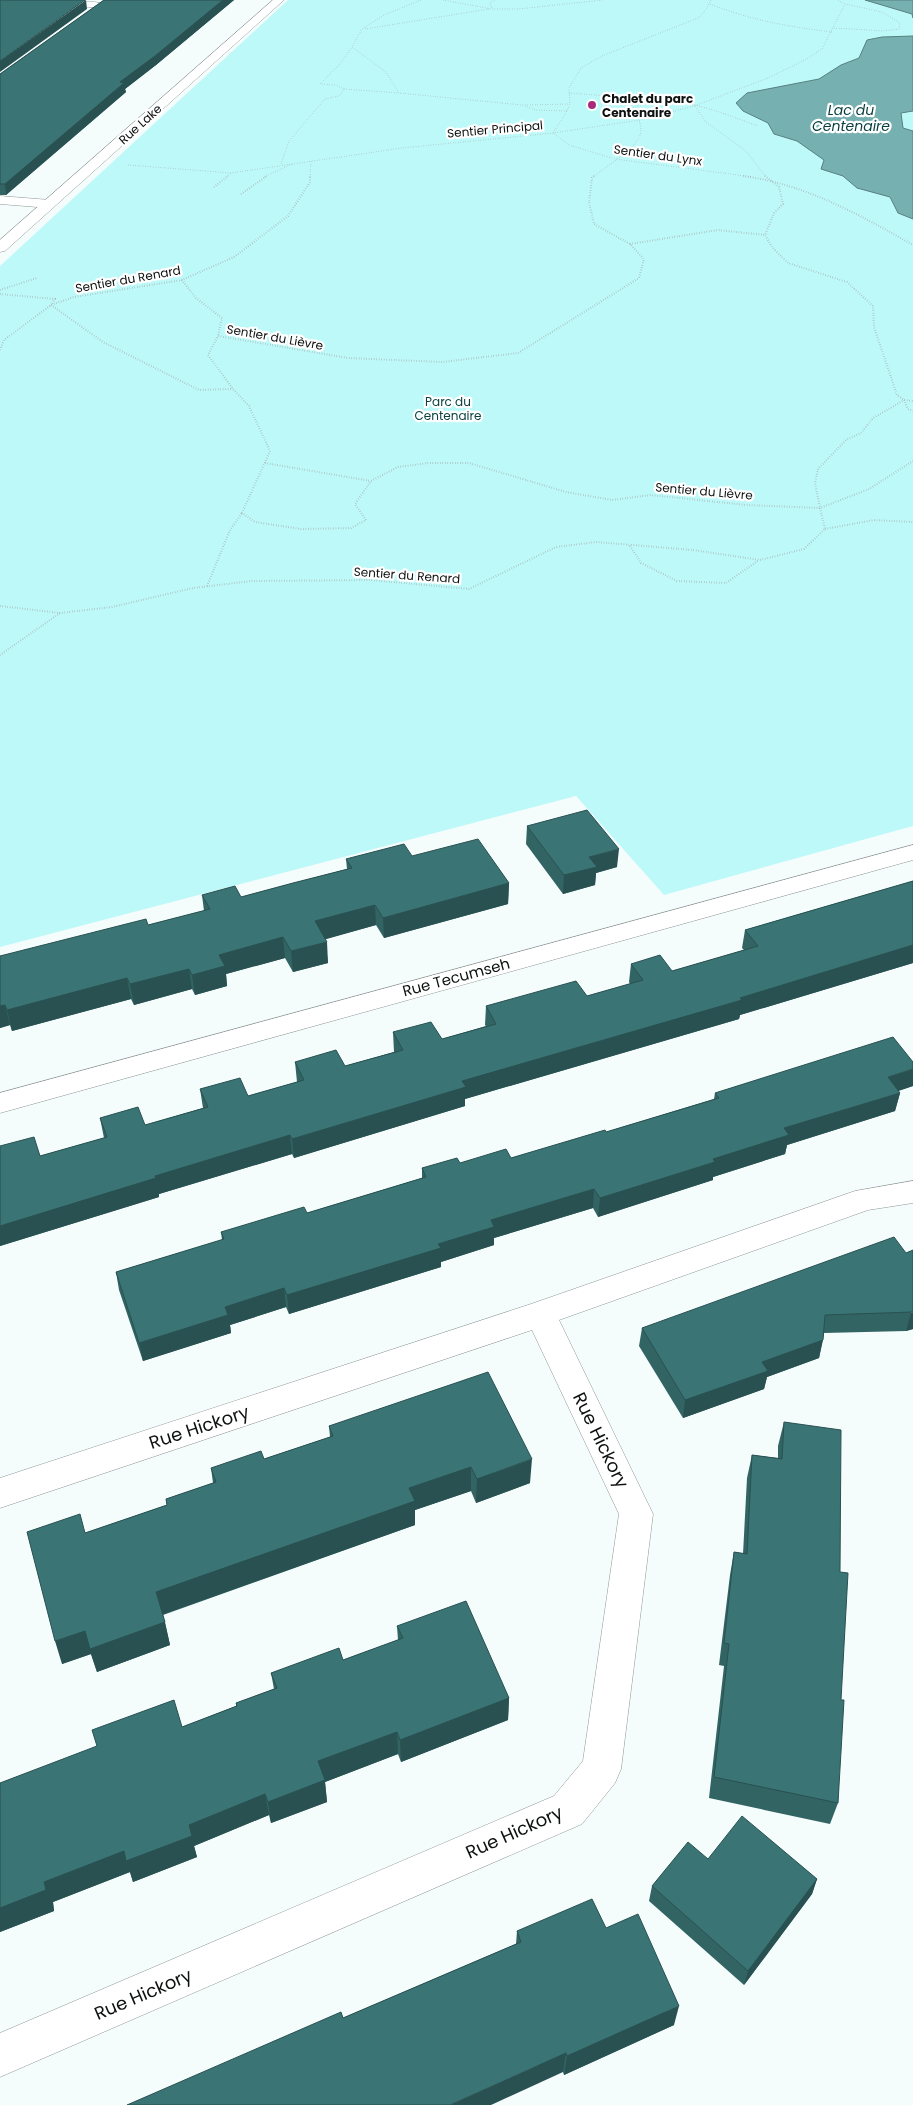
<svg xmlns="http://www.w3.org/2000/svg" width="913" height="2105" font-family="Poppins,sans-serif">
<rect width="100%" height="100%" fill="#f5fcfc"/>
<polygon fill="#bef9f9" points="288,0 913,0 913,826 664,895 576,796 0,947 0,266"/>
<g fill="#77b0b0" stroke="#588080">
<polygon points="865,0 913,0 913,18 912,14"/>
<polygon points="913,36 913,111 901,113 903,128 913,131 913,219 898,213 890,197 857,188 843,176 821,169 824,160 797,141 774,134 768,123 743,111 736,103 747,93 819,79 841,65 859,58 867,40 882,37"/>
</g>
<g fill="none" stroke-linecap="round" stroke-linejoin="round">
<defs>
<g id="street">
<path d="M30,0C44,0 100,0 108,5L103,8L35,3Z"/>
<polygon points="0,196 50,200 57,204 50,208 0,204"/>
<polygon points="913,1181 913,1203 868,1210 559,1320 653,1514 621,1769 615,1783 582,1824 0,2077 0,2033 554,1796 583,1761 619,1514 532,1330 0,1508 0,1478 531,1304 855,1191"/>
</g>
<g id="secondary">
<polygon points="273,0 284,0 5,251 0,252 0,240"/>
<polygon points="913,845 913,860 0,1113 0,1093"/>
</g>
</defs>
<use href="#street" stroke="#8f9595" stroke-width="1"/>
<use href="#secondary" stroke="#8f9595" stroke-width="1"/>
<g stroke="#a3a8a8" stroke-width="1" stroke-dasharray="0.5 2" stroke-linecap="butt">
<polyline points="421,0 384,15 362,29 352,47 386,72 399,93 522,105 536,110 567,111"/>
<polyline points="443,0 492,9 519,9 603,0"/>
<polyline points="711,0 705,11 698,18 602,56 581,68 569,88 570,104 567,111 553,133 569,145 615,159 753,177"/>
<path d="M710,4C750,20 790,27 832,32"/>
<polyline points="492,8 490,3 495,0"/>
<polyline points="834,28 883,31 899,29 900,23 882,12 845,4"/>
<polyline points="365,29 489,9"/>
<polyline points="344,89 399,93"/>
<polyline points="569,93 649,99"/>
<polyline points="525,105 570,104"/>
<polyline points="695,106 706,122 746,151 766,177"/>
<polyline points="281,164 289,141 325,99 339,96 344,89 336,85 320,84 340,64 352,47"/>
<polyline points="128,165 231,173 402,148 553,133 640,120 694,106 768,78 805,60 822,49 845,4 837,0"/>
<polyline points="226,177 231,173"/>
<polyline points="264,177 292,164"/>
<polyline points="310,177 311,160"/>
<path d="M593,177C606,166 640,147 641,131C641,122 637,115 633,108C671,90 721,113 758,126"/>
</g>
<g stroke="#a3a8a8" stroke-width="2" stroke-dasharray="0.5 2" stroke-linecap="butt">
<polyline points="594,176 592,178 589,202 594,224 630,244 644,259 639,278 518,353 442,362 348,358 218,336 208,355 233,389 249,406 270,451 242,513 255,522 301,529 351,528 366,520 355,504 371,481 398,467 428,463 469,463 566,492 612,500 651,495 746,505 820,508 815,483 818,469 846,440 861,433 873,418 904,400 908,409 913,411"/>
<path d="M743,176C805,184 860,215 913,245"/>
<polyline points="765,176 779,187 783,204 774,213 765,235 772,247 788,263 847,282 873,306 874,327 897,395 904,400 913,401"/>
<polyline points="214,187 228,176"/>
<polyline points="241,194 267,176"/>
<polyline points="630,244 718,230 765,235"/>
<polyline points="182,280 196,298 222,318 218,336"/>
<polyline points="0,290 37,278"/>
<polyline points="0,294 55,299 51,305 103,342 199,390 233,389"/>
<polyline points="0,350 4,340 51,305 74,297 182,280 234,257 288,216 310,182 310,176"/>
<polyline points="265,463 371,481"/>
<polyline points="825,529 874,520 913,522"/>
<polyline points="630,546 641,563 677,581 726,583 759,560"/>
<polyline points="207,586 230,530 242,513"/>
<polyline points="0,606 60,613 112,607 193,588 252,581 371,580 469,589 556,547 596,542 693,550 760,560 804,549 825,529 820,508 869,489 913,461"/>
<polyline points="0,655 60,613"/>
</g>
<use href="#street" fill="#fff" fill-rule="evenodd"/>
<use href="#secondary" fill="#fff" fill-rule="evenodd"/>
</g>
<g fill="#336464">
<polygon points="104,0 234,0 156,65 125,89 126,92 6,195 0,195 0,74"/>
<polygon points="527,826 617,867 596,873 595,885 563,894 526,844"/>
<polygon points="412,856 509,883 508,904 384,938 376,925 325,939 328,963 293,972 285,958 226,974 227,986 195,995 192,989 134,1005 131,999 12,1031 10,1025 0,1028 0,956 148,925 204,911 202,895 241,897 347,869 346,859"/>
<polygon points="913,881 913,963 740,1015 739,1019 465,1099 465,1106 294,1158 292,1154 159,1194 159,1197 0,1246 0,1146 40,1156 104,1138 100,1118 145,1125 203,1108 200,1089 248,1096 297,1082 295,1062 345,1066 394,1052 393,1032 442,1039 486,1026 485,1025 486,1006 587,996 630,984 629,982 631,964 672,971 744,950 742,948 745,930"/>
<polygon points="913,1086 898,1091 900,1093 895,1111 787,1145 785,1154 713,1177 713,1180 598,1217 593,1208 494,1238 494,1245 441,1262 441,1267 289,1314 286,1307 230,1325 231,1333 143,1361 119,1290 116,1272 222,1240 221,1232 307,1213 422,1178 422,1168 460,1163 511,1158 606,1132 714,1099 715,1093"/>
<polygon points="906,1253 913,1329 906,1331 824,1333 819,1358 767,1377 764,1389 683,1418 639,1346 642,1328"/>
<polygon points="784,1422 840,1572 841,1700 838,1803 830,1824 709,1798 724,1666 719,1665 730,1575 734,1552 743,1554 747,1478 752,1455 778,1458 778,1446"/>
<polygon points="329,1426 530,1483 476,1503 471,1491 415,1510 415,1525 163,1615 170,1645 97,1672 91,1654 62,1664 85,1533 167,1505 166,1499 213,1483 211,1468 264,1459 330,1437"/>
<polygon points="397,1626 509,1698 508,1720 401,1762 398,1754 325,1782 327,1802 271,1823 269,1815 194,1846 197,1857 133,1882 130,1872 53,1902 54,1911 0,1932 0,1798 236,1706 236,1703 274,1689 271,1673 343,1660 398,1640"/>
<polygon points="708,1859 817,1879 812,1894 744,1985 649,1901 652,1886"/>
<polygon points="606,1928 674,2025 564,2075 563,2072 343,2018 516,1944 517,1931"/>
</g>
<g fill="#295151">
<polygon points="86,0 87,9 0,72 0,61"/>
<polygon points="223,0 234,0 156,65 125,89 126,92 6,195 5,184 120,82"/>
<polygon points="619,849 617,867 596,873 595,885 563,894 564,875 589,857"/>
<polygon points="509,883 508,904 384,938 383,918"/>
<polygon points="375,905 376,925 316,942 315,921"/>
<polygon points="283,937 285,958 226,974 227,986 195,995 192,975 219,955"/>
<polygon points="327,942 328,963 293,972 291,951"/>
<polygon points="913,945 913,963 740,1015 739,1019 465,1099 465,1106 294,1158 292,1139 462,1081"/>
<polygon points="189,969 192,989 134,1005 130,984"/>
<polygon points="127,978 131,999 12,1031 7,1010"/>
<polygon points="5,1005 10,1025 0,1028 0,1006"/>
<polygon points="913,1069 913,1086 883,1096 888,1077"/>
<polygon points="900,1093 895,1111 787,1145 785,1154 713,1177 713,1180 598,1217 600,1198 713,1159 784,1128"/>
<polygon points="290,1135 292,1154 159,1194 159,1197 0,1246 0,1226 155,1176"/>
<polygon points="594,1189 593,1208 494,1238 494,1245 441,1262 441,1267 289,1314 287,1295 438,1244 491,1220"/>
<polygon points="284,1288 286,1307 230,1325 231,1333 143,1361 139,1343 225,1307"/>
<polygon points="913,1312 913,1329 906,1331 911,1313"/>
<polygon points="823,1340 819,1358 767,1377 764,1389 683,1418 685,1400 762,1362"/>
<polygon points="532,1459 530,1483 476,1503 477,1479"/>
<polygon points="471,1467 471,1491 415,1510 415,1525 161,1615 156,1592 409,1488"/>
<polygon points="165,1622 170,1645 97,1672 91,1654 62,1664 55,1641 85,1631"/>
<polygon points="509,1698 508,1720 401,1762 400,1740"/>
<polygon points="397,1732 398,1754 325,1782 327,1802 271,1823 268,1802 318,1761"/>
<polygon points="265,1794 269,1815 194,1846 197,1857 133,1882 130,1872 53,1902 54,1911 0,1932 0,1908 44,1882 189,1825"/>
<polygon points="817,1879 812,1894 744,1985 748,1971"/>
<polygon points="679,2006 674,2025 564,2075 567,2056"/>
<polygon points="566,2053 563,2072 491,2105 450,2105"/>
</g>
<g fill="#3b7474" stroke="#295151">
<polygon points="0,0 85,0 0,61"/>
<polygon points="104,0 223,0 155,56 120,82 124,83 5,184 0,184 0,74"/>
<polygon points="587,810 619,849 589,857 597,867 564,875 527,826"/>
<polygon points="478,839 509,883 383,918 375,905 315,921 327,942 291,951 283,937 219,955 225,966 192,975 189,969 130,984 127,978 7,1010 5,1005 0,1006 0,956 146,919 148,925 210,909 202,895 235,886 241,897 293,883 352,868 346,859 404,844 412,856"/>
<polygon points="913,881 913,945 740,998 742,1000 462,1081 466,1087 292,1139 290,1135 155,1176 156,1178 0,1226 0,1146 34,1137 40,1156 107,1137 100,1118 138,1107 145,1125 208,1107 200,1089 240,1078 248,1096 304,1080 295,1062 336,1050 345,1066 403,1050 393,1032 431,1022 442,1039 496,1024 486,1006 576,981 587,996 643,980 631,964 660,955 672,971 758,946 745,930"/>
<polygon points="893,1037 913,1062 913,1069 888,1077 900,1093 784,1128 789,1135 713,1159 715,1162 600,1198 594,1189 491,1220 494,1227 438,1244 441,1248 287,1295 284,1288 225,1307 228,1315 139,1343 116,1272 224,1239 221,1232 304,1207 307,1213 426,1177 422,1168 457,1158 460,1163 506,1149 511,1158 605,1130 606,1132 719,1098 715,1093"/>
<polygon points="894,1237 906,1253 913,1250 913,1312 825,1315 823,1340 762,1362 768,1371 685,1400 642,1328"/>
<polygon points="488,1372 532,1459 477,1479 471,1467 409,1488 415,1501 156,1592 165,1622 90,1649 85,1631 55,1641 27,1532 80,1514 85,1533 167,1505 166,1499 216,1482 211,1468 261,1451 264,1459 333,1436 329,1426"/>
<polygon points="784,1422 841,1430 840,1572 848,1573 841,1700 844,1700 838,1803 714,1777 729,1644 724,1643 734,1552 747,1554 752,1455 782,1459"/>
<polygon points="466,1601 509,1698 400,1740 397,1732 318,1761 325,1780 268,1802 265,1794 189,1825 192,1836 126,1861 124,1851 44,1882 46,1890 0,1908 0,1798 1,1798 0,1794 0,1783 97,1746 92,1730 174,1700 182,1727 237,1706 236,1703 277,1688 271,1673 339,1648 343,1660 403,1638 397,1626"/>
<polygon points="742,1816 817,1879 748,1971 652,1886 688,1842 708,1859"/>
<polygon points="592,1899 606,1928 638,1914 679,2006 567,2056 566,2053 450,2105 127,2105 341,2012 343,2018 521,1942 517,1931"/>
</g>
<circle fill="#a82a7b" stroke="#fff" stroke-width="2" cx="592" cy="105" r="5"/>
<g text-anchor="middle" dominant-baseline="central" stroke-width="4.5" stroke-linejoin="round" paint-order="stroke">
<g font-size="12" font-weight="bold" fill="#0f1111" stroke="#fff" text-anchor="start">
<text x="602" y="98">Chalet du parc<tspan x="602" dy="14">Centenaire</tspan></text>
</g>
<g font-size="12" fill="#0f1111" stroke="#fff">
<text transform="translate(140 124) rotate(-42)">Rue Lake</text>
<text transform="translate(495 129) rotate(-5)">Sentier Principal</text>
<text transform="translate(658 155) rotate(8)">Sentier du Lynx</text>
<text transform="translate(128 279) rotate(-10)">Sentier du Renard</text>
<text transform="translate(275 337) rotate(10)">Sentier du Lièvre</text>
<text transform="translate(704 491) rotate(5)">Sentier du Lièvre</text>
<text transform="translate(407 575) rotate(4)">Sentier du Renard</text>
</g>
<g font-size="12" fill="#0c4243" stroke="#fff">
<text x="448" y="401">Parc du<tspan x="448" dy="14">Centenaire</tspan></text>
</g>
<g font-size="14" font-style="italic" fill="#063e3f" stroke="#fff">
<text x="851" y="110">Lac du<tspan x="851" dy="16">Centenaire</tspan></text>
</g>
<g font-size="15" fill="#0f1111" stroke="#fff">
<text transform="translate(456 977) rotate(-15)">Rue Tecumseh</text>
</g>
<g font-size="18" fill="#0f1111" stroke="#fff">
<text transform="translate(199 1427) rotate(-18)">Rue Hickory</text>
<text transform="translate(601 1440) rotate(64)">Rue Hickory</text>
<text transform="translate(514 1832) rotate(-24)">Rue Hickory</text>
<text transform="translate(143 1994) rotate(-23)">Rue Hickory</text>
</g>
</g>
</svg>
